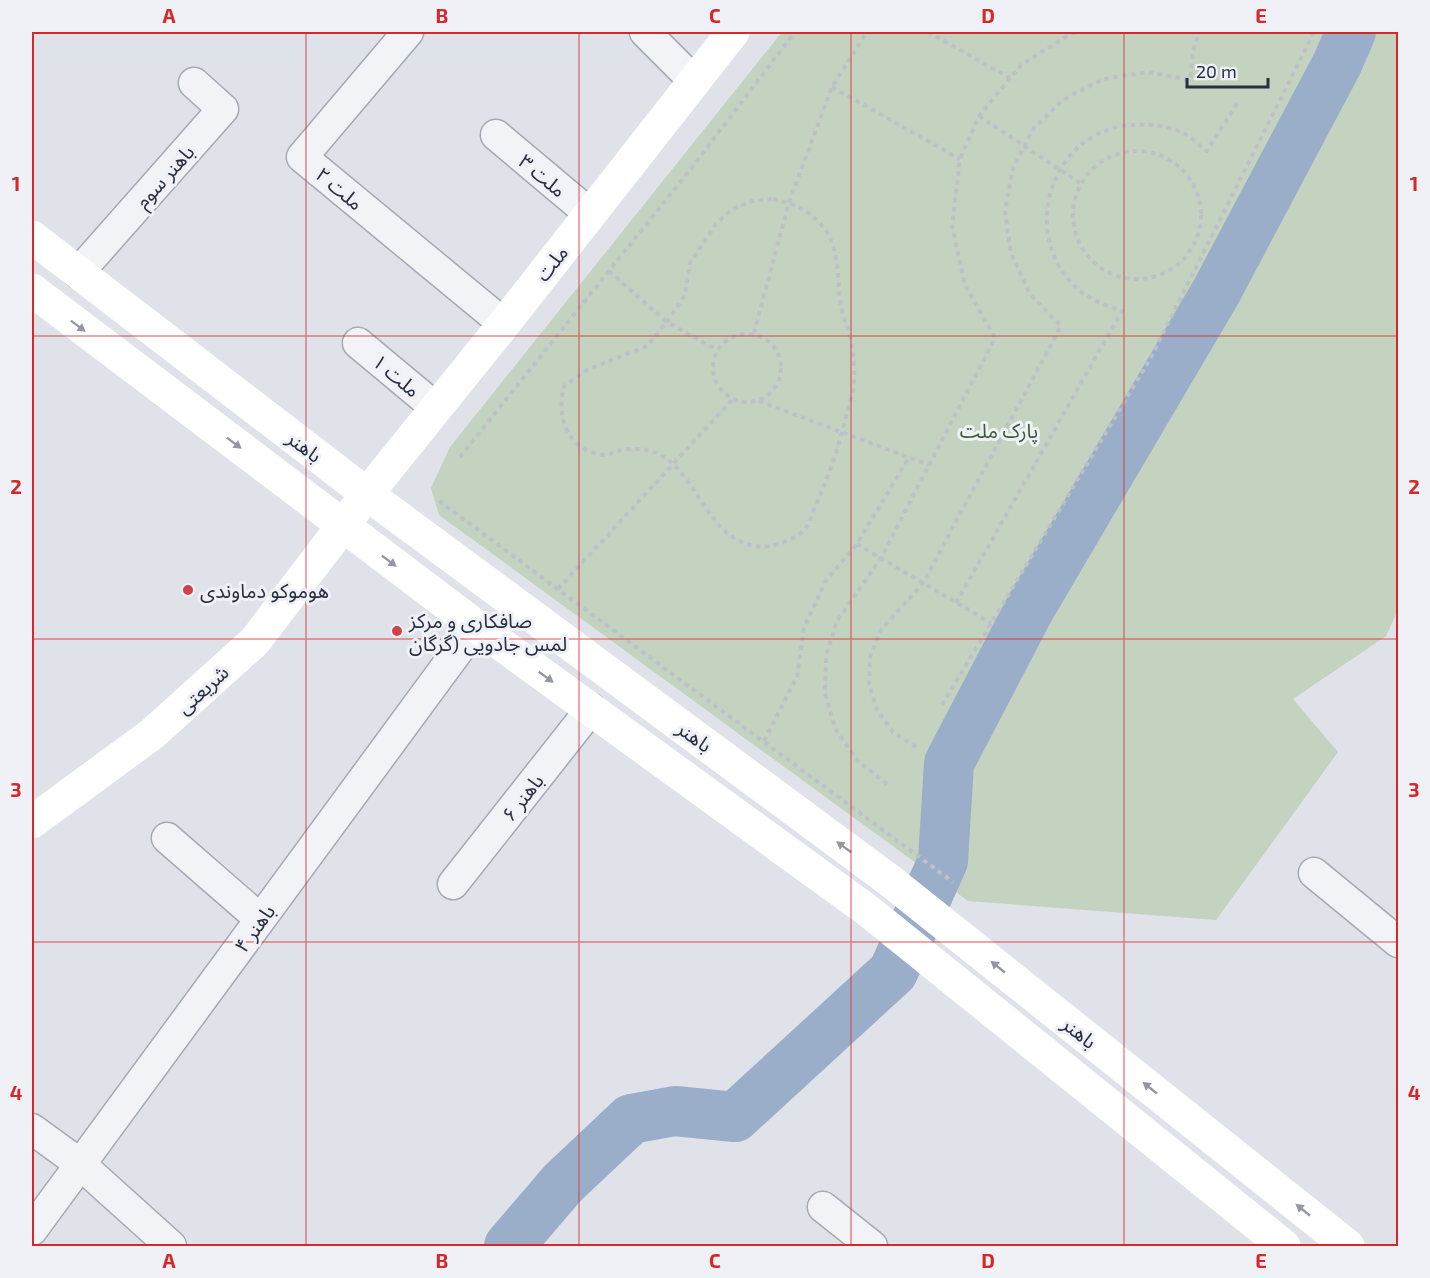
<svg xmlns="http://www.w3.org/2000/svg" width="1430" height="1278" font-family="'Exo 2','Noto Sans Arabic',sans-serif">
<rect width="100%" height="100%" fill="#dfe2e9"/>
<polygon fill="#c3d3c0" points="782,32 1398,32 1398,610 1386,636 1293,699 1338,752 1216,920 968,901 439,515 431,488 450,447"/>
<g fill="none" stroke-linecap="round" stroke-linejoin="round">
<polyline stroke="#9aadc9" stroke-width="50" points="509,1246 563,1183 631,1119 675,1111 735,1117 893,972 943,861 949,763 1030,608 1216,292 1337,64 1351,32"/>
<defs>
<g id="minor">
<polyline points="408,32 302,157 504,324"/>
<polyline points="645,32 694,81"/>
<polyline points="496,135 590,214"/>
<polyline points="78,273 223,109 194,83"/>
<polyline points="358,343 436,408"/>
<polyline points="167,838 260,919"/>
<polyline points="1314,873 1398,942"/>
<polyline points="453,884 591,709"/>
<polyline points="32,1129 80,1164 171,1246"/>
<polyline points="823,1207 872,1246"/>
<polyline points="32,1230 476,626"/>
</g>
</defs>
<use href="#minor" stroke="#a4a9b3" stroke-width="33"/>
<g stroke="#bdc0c7" stroke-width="4" stroke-dasharray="4.5 4.5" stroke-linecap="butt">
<polyline points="928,32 1010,78"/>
<polyline points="832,87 960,159"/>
<polyline points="979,116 1080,183"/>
<circle cx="1137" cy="215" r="64"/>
<path d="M773,199C795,204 813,211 826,231C840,252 837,282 841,306C843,318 849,329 851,341C853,353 855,369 854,382C854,392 849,403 847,413C839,446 829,476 815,507C812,514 810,523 806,528C799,537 781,544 770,546C701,554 699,450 638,449C634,449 629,449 624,449C617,450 610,456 603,455C567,450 556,417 564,386L587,370L647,346L667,322L685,295L690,263L716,224L732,209L752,201Z"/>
<polyline points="609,271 667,322 717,350"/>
<polyline points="754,333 789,202 832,87 867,32"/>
<circle cx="747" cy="368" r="34"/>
<polyline points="759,401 929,465"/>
<polyline points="460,457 693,166 795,32"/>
<polyline points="439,501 953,882"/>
<polyline points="857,544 991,623"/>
<polyline points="558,589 733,399"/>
<path d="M956,603L1122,311C1112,307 1101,304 1092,299C1015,254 1042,131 1132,125C1148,124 1166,125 1181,132C1190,136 1199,145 1207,151L1238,102"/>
<polyline points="942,705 1150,359 1314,32"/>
<polyline points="764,741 797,677 804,628 825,582 857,544 909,457"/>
<polyline points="916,747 893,732 877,710 869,684 870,657 880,631 923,583 1061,326 1030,294 1011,254 1005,211 1013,168 1033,129 1064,99 1104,79 1147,72 1190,80 1194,45 1200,32"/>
<polyline points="887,784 858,761 836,730 825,694 826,656 837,621 881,558 995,338 965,285 952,226 960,159 979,116 1021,65 1072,33 1078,32"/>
</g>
<use href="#minor" stroke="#f2f3f7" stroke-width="30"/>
<g stroke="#fff" stroke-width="33">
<polyline points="32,237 367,494 889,880 1348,1246"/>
<polyline points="32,290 476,626 867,910 1284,1246"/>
<polyline points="32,822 152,734 255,641 367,494 504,324 733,32"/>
</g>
</g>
<defs><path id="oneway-solid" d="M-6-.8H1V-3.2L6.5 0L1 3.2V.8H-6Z" transform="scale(1.5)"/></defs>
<g fill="#9497a0">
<use href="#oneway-solid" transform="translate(78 326) rotate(37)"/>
<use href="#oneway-solid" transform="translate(234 443) rotate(37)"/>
<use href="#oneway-solid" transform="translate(389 561) rotate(37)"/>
<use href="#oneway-solid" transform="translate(546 677) rotate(36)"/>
<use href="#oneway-solid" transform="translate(844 847) rotate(-144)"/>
<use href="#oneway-solid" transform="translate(998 967) rotate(-141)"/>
<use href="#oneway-solid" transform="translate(1150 1088) rotate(-141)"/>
<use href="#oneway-solid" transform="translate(1303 1210) rotate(-141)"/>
</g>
<path fill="none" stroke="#d62828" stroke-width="1.5" stroke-opacity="0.55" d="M306,32V1246M579,32V1246M851,32V1246M1124,32V1246M32,336H1398M32,639H1398M32,942H1398"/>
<g fill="#cf424c" stroke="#eff1f6" stroke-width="2">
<circle cx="188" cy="590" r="6"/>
<circle cx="397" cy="631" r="6"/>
</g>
<g text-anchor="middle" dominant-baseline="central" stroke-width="6" stroke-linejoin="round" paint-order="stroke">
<g font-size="20" fill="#282f40" stroke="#eff1f6">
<text transform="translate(543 175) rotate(40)">۳ ملت</text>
<text transform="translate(164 176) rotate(-48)">باهنر سوم</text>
<text transform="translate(340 188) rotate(40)">۲ ملت</text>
<text transform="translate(551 263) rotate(-52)">ملت</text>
<text transform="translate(397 375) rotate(40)">ملت ۱</text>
<text transform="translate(305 446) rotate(37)">باهنر</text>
<text transform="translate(202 689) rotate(-42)">شریعتی</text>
<text transform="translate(695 736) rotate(36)">باهنر</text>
<text transform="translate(522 797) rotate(-52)">۶ باهنر</text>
<text transform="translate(254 928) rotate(-54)">۴ باهنر</text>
<text transform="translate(1080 1032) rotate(39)">باهنر</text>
</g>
<g font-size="20" fill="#395c35" stroke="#eff1f6">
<text x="999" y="430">پارک ملت</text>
</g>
<g font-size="20" fill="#282f40" stroke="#eff1f6" text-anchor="start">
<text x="200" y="590">هوموکو دماوندی</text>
<text x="409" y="620">صافکاری و مرکز<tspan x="409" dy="23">لمس جادویی (گرگان</tspan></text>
</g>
</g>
<rect width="1430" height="1278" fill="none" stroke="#eff1f6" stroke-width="66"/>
<path d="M1187 78v9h81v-9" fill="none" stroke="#282f40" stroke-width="3"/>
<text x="1196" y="78" font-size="18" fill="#282f40" stroke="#eff1f6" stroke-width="4.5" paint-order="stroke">20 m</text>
<rect x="33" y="33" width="1364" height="1212" fill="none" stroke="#d62828" stroke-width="2"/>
<g font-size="20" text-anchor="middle" font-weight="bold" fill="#d62828">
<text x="169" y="23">A</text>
<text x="442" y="23">B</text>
<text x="715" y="23">C</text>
<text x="988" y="23">D</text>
<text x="1261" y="23">E</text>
<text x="16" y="191">1</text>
<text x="1414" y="191">1</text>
<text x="16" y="494">2</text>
<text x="1414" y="494">2</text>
<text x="16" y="797">3</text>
<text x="1414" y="797">3</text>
<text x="16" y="1100">4</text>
<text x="1414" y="1100">4</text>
<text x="169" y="1268">A</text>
<text x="442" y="1268">B</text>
<text x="715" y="1268">C</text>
<text x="988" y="1268">D</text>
<text x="1261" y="1268">E</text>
</g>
</svg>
